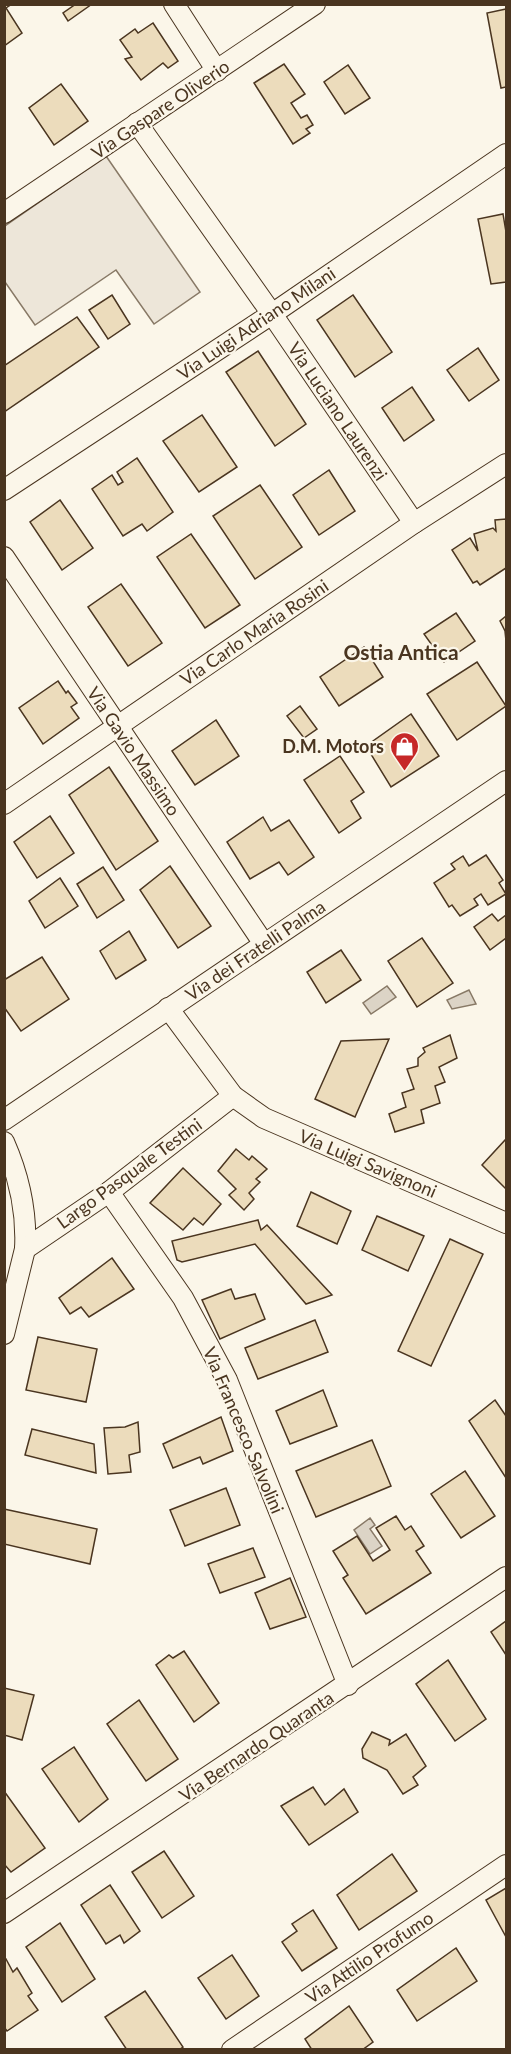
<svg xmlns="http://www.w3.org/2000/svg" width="511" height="2054" font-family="Lato,sans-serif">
<rect width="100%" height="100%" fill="#fbf6e9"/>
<polygon fill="#ede6d9" stroke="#887966" stroke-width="1.5" points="106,156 200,292 154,324 116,270 35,325 5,282 5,226"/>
<g fill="#dcd4c6" stroke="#887966" stroke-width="1.5">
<polygon points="387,986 396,997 371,1014 363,1003"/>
<polygon points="469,990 476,1004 452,1009 447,1000"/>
<polygon points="370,1518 375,1525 370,1529 382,1546 370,1554 354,1530"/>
</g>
<g fill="#ecdcbc" stroke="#4a3520" stroke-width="1.5">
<polygon points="4,4 12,4 6,8 22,33 4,46"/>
<polygon points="76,4 92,4 68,21 63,13"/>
<polygon points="506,9 506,87 501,88 487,13"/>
<polygon points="153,23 178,61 168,68 163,63 141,80 125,59 132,57 120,40 135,29 138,33"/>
<polygon points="284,64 305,94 291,103 301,118 307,115 313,125 306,129 310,133 293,144 254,83"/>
<polygon points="348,65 370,98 345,114 324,82"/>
<polygon points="61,84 88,121 54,145 29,108"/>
<polygon points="503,214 506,232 506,282 491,284 478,219"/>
<polygon points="112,295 130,324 108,339 89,310"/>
<polygon points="353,295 392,352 355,377 317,320"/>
<polygon points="77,317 99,347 4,412 4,366"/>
<polygon points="478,348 499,380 469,401 447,370"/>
<polygon points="258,351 306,424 275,446 226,372"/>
<polygon points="412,387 434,420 404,441 382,408"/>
<polygon points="202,415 237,467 199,492 163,441"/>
<polygon points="137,458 173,512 147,531 142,524 123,536 92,489 112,475 118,485 123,482 117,472"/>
<polygon points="329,470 355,511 319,535 293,495"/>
<polygon points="260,485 302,547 255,579 213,516"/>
<polygon points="60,500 93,548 62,570 30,522"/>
<polygon points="506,519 506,568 480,585 477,581 473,583 452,550 470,538 478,551 474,534 493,528 496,531 495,520"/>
<polygon points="191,534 240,605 205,628 157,557"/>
<polygon points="121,584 162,643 128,666 88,607"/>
<polygon points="456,613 475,641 444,662 424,634"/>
<polygon points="506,616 506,641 505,631 500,621"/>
<polygon points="364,647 383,677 339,706 320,677"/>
<polygon points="477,662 506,706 457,740 427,694"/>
<polygon points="58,681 66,693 68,691 77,703 71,707 79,718 43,744 19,708"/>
<polygon points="300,706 317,729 304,738 287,716"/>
<polygon points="411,714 439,756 391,787 366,746"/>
<polygon points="216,720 239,756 195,785 172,751"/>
<polygon points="340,756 364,792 351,801 361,818 339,833 304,780"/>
<polygon points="109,767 158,841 116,870 69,795"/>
<polygon points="50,816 74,853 37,878 14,842"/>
<polygon points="263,817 271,831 289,820 314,857 288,875 279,862 250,879 227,842"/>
<polygon points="486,855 503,880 499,883 506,894 488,905 481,894 474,899 478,905 460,916 452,905 449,907 434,883 455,869 451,864 463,856 469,866"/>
<polygon points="170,866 211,926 178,948 140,890"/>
<polygon points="103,867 124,900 97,918 77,884"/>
<polygon points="60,878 78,906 45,928 29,901"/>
<polygon points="492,914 498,921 506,915 506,938 490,950 474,927"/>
<polygon points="129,931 146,960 116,979 100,951"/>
<polygon points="422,938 453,983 417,1007 388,961"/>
<polygon points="341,950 361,980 326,1003 307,972"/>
<polygon points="42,957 69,999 21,1031 4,1007 4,980"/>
<polygon points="450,1035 457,1058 439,1067 445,1082 435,1086 440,1103 421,1110 424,1123 395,1132 389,1114 406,1107 402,1093 414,1089 407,1069 418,1066 418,1058 425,1052 423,1048"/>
<polygon points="389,1039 355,1117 315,1099 341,1041"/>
<polygon points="506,1139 506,1189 482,1165"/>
<polygon points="236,1149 249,1160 252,1156 267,1169 256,1179 260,1182 249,1193 254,1199 244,1210 229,1195 236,1189 218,1171"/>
<polygon points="183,1168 221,1204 203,1225 194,1218 183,1230 150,1203"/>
<polygon points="311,1192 351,1211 337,1244 297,1226"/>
<polygon points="377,1216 424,1236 408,1271 362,1250"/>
<polygon points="258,1220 261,1230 267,1225 332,1295 306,1304 255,1244 182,1262 177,1260 172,1241"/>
<polygon points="450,1239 483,1254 431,1366 398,1351"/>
<polygon points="112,1258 134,1289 89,1317 81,1307 70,1314 59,1298"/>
<polygon points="231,1289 235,1299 255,1294 265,1319 220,1339 202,1300"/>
<polygon points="315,1320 328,1352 258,1379 245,1348"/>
<polygon points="38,1337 97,1349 86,1402 26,1390"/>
<polygon points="323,1390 337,1426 290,1444 276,1411"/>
<polygon points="495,1400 506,1416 506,1478 469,1421"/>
<polygon points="221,1417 233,1451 203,1464 200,1457 173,1468 163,1444"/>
<polygon points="138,1422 140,1452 129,1455 131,1472 108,1474 104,1428 125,1427"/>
<polygon points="32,1429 94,1444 96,1473 25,1455"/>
<polygon points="372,1440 391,1486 316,1517 296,1471"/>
<polygon points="465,1471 495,1516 461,1538 431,1494"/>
<polygon points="226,1488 240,1525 185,1546 170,1510"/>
<polygon points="4,1509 97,1529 90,1564 4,1544"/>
<polygon points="396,1516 405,1530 411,1526 424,1546 416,1551 431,1573 366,1614 343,1578 348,1575 333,1551 357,1536 373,1561 390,1550 376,1528"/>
<polygon points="253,1548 265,1577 220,1593 208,1564"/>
<polygon points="290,1578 306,1617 270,1629 255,1593"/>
<polygon points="506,1621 506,1655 491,1632"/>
<polygon points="184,1651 219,1703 194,1722 156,1665 169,1655 173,1658"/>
<polygon points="448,1660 486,1719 455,1741 416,1684"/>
<polygon points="4,1688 34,1695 22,1740 4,1735"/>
<polygon points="139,1700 178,1759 146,1781 107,1724"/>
<polygon points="372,1732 390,1740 389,1745 406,1734 426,1766 413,1777 418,1785 403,1794 387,1770 363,1758 362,1749"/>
<polygon points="74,1747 108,1799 79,1822 42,1769"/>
<polygon points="313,1787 325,1805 344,1789 358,1812 309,1845 281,1806"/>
<polygon points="4,1791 45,1848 11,1872 4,1864"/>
<polygon points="164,1851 194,1896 162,1918 132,1872"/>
<polygon points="392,1854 417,1891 359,1930 337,1895"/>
<polygon points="110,1885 140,1931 124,1943 120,1935 106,1944 81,1905"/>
<polygon points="506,1888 506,1937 486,1900"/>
<polygon points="313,1910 337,1948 302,1971 282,1942 297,1931 292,1924"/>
<polygon points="60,1923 95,1979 62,2002 26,1947"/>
<polygon points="456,1948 477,1981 417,2021 397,1990"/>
<polygon points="232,1955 259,1996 226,2019 198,1978"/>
<polygon points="6,1959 13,1972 17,1968 32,1993 28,1996 38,2010 7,2031 4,2027 4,1960"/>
<polygon points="145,1991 183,2047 179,2050 127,2050 105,2017"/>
<polygon points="349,2006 373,2042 362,2050 312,2050 305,2039"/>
</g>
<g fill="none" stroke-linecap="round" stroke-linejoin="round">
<defs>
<g id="street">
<polyline points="174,4 217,71"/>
<polyline points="137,123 272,314 414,523"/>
<polyline points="4,213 315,4"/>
<polyline points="4,490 272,314 506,154"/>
<polyline points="4,557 264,944"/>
<polyline points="4,804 414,523 506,464"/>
<polyline points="168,1008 233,1096 264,1118 506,1223"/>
<polyline points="4,1120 506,781"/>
<path d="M4,1142C19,1176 27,1212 25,1249L4,1334"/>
<polyline points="109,1192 183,1298 227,1380 348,1685"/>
<polyline points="25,1249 109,1192 233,1096"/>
<polyline points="4,1913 506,1577"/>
<polyline points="232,2050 506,1865"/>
</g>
</defs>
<use href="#street" stroke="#4a3520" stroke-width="22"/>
<use href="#street" stroke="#fbf6e9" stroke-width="20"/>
</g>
<defs>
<symbol id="shop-pin" viewBox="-11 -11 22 30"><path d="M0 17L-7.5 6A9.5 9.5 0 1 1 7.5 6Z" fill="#c62828" stroke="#fbf6e9"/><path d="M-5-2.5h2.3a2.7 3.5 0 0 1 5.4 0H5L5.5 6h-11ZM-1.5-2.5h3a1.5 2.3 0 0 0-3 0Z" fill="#fff"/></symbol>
</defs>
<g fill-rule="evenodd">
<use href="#shop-pin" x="388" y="730" width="33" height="45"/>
</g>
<g text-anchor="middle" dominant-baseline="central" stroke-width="4.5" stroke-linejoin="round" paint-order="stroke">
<g font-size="18" fill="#4a3520" stroke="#fbf6e9">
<text transform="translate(160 109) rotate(-34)">Via Gaspare Oliverio</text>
<text transform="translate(256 323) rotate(-34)">Via Luigi Adriano Milani</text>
<text transform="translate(338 411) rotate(56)">Via Luciano Laurenzi</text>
<text transform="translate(254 632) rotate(-34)">Via Carlo Maria Rosini</text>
<text transform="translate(134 751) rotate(56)">Via Gavio Massimo</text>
<text transform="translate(255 950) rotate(-34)">Via dei Fratelli Palma</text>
<text transform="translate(368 1163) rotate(23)">Via Luigi Savignoni</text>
<text transform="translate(129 1173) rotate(-36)">Largo Pasquale Testini</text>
<text transform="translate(244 1430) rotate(67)">Via Francesco Salvolini</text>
<text transform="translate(256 1746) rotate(-34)">Via Bernardo Quaranta</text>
<text transform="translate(369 1957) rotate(-34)">Via Attilio Profumo</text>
</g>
<g font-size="18" font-weight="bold" fill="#4a3520" stroke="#fbf6e9" text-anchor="end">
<text x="384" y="746">D.M. Motors</text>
</g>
<g font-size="21" font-weight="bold" fill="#4a3520" stroke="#fbf6e9">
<text x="401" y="651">Ostia Antica</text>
</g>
</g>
<rect width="511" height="2054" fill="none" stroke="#4a3520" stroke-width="12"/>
</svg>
